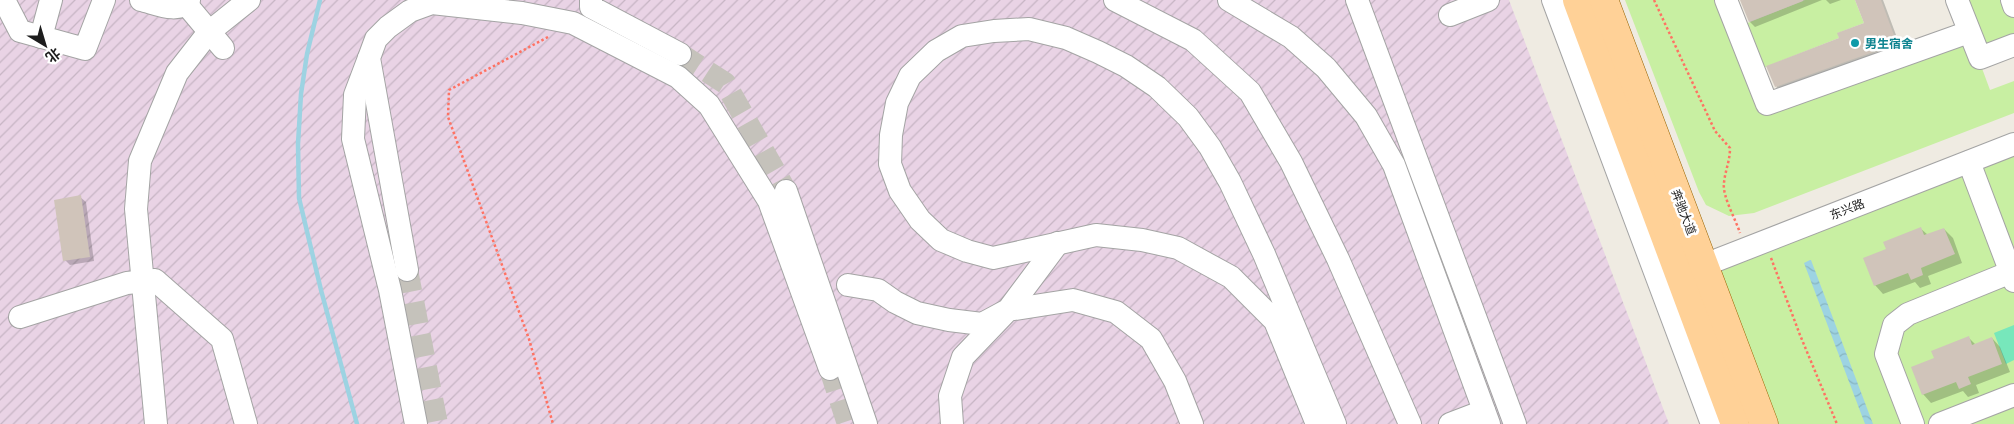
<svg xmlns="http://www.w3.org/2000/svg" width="2014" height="424" font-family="'Golos Text','Noto Sans SC',sans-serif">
<defs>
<pattern id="industrial-furrows" width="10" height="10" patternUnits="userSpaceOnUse" patternTransform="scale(1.25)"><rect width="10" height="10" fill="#e9d3e5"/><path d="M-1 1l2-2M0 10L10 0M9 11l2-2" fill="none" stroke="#c7b5c4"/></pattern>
<pattern id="water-waves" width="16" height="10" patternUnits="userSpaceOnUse" patternTransform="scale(1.25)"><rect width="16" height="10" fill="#9dd3e2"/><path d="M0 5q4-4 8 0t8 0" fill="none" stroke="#87b5c1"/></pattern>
</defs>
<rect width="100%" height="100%" fill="#efebe2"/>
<polygon fill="url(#industrial-furrows)" points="0,0 1509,0 1669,424 0,424"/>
<g fill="#c8efa2">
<polygon points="1625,0 1726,0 1767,104 1969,32 1957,0 2012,0 2014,6 2014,45 1976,52 1990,90 2014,81 2014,113 1754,213 1729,216 1706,205 1699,192"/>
<polygon points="1805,0 1855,0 1864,23 1838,33 1839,38 1758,70 1740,26"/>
<polygon points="2014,144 2014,424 1764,424 1704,264"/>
</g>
<polygon fill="#77e7bb" points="2014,325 2014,360 2006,364 1994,333"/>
<polygon fill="url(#water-waves)" points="1810,260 1811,260 1873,424 1865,424 1804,263"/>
<g fill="#0003">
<polygon points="1741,0 1822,0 1755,27 1750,22"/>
<polygon points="1826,0 1841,0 1830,4"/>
<polygon points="1856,0 1883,0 1899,43 1875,53 1877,58 1781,92 1776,87 1841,39 1865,24"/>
<polygon points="80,197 86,202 94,261 70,265 65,260"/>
<polygon points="1920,228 1928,235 1944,229 1953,238 1962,263 1928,276 1931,284 1920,288 1915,282 1883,294 1875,285 1888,249"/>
<polygon points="1969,338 1976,345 1992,338 2000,347 2010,372 1976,385 1979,393 1968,397 1963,391 1931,403 1923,394 1936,359"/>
</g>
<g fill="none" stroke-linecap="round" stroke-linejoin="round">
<polyline stroke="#9dd3e2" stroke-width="4.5" points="320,0 307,54 301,94 298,144 299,198 321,290 357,424"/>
</g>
<g fill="#d0c4ba">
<polygon points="1740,0 1803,0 1803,1 1749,22"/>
<polygon points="1855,0 1881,0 1895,38 1871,48 1873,52 1775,87 1766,66 1839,38 1837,33 1864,23"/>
<polygon points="81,195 90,257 63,261 54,200"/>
<polygon points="1921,227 1924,235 1944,228 1955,254 1921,268 1923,275 1911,280 1908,273 1874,286 1863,258 1886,249 1883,242"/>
<polygon points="1969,336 1972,345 1992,337 2002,364 1968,377 1971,384 1959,389 1956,382 1922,395 1911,367 1934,358 1931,351"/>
</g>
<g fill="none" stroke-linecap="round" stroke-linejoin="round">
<g stroke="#c5c2bb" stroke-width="22" stroke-dasharray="22 11" stroke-linecap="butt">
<polyline points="680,54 725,83 786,191"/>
<polyline points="407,270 437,424"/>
<polyline points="830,369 848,424"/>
</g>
<defs>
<g id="minor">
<polyline points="4,0 20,31 85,49 104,0"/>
<path d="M141,0C155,3 179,15 189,0"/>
<polyline points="591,0 591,7 680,54"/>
<polyline points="1115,0 1193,40 1250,92 1291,162 1338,259 1410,424"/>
<polyline points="1229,0 1291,37 1326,68 1366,116 1394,165 1489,424"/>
<polyline points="1357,0 1515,424"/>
<polyline points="1553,0 1712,424"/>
<polyline points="1726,0 1767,104 1969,32"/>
<polyline points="1957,0 1980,58 2014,45"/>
<polyline points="2012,0 2014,6"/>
<polyline points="186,4 223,48"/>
<polyline points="1450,15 1488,0"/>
<polyline points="41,37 51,0"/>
<polyline points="369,58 355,95 353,139 390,290 416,424"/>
<polyline points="1969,162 2014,281"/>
<polyline points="786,191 866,424"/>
<polyline points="407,270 369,58 376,39 388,27 410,11 432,3 522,13 573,23 678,77 709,105 769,201 830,369"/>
<polyline points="1689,271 2014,144"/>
<polyline points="848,285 878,290 895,302 917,313 949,320 982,324 1008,310 1058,243"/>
<polyline points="20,317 127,283 155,280 222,339 246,424"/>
<polyline points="156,424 136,209 140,161 177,73 209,32 249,0"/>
<polyline points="952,424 950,396 963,357 1008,310 1073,300 1116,312 1151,339 1175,381 1192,424"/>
<polyline points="1317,424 1275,321 1231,277 1178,248 1142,240 1096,235 993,258 967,251 941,240 920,220 900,191 890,164 891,135 897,103 910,76 936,51 962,36 994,31 1029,29 1066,38 1098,52 1126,66 1157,87 1188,117 1210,147 1230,182 1264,254 1335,424"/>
<polyline points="1450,424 1484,411"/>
<polyline points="1913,424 1886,354 1894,325 1908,314 2011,272"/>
<polyline points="1940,424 2014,395"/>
</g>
<g id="major">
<polyline points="1577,0 1735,424"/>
<polyline points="1604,0 1764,424"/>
</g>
</defs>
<use href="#minor" stroke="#a4a4a4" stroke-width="24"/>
<use href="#major" stroke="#966300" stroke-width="29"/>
<g stroke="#ff7263" stroke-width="2.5" stroke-dasharray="2.5 2.5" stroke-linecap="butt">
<path d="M1654,0L1715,131L1730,148C1730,161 1725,171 1724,183C1722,196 1736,220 1740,233"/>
<polyline points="548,37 449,90 448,117 529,339 553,424"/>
<polyline points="1771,258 1800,335 1837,424"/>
</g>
<use href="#minor" stroke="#fff" stroke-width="22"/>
<use href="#major" stroke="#ffd197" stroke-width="28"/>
</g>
<circle fill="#0f9aa8" stroke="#fff" stroke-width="2" cx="1855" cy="43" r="5"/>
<g text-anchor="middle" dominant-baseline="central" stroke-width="5" stroke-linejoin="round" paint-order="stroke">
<g font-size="12" font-weight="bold" fill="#0d838f" stroke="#fff" text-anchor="start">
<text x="1865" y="43">男生宿舍</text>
</g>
<g font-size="12" fill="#1d1d1d" stroke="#fff">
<text transform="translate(1847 209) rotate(-21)">东兴路</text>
<text transform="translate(1684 212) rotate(69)">奔驰大道</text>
</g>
</g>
<g transform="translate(45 45) rotate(142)" stroke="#ffffff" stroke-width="4" paint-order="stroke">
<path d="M0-4L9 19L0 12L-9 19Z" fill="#1d1d1d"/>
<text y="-8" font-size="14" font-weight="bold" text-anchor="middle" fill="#1d1d1d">北</text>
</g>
</svg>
